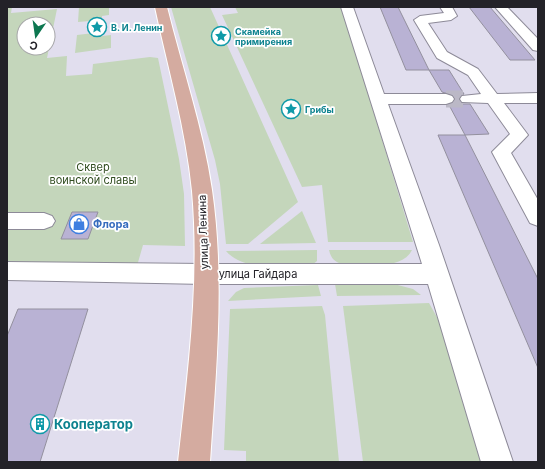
<svg xmlns="http://www.w3.org/2000/svg" width="545" height="469" font-family="Inter,sans-serif">
<rect width="100%" height="100%" fill="#e1deee"/>
<g fill="#c4d6bb" fill-rule="evenodd">
<path d="M7,7H12L11,13L57,9L47,58L67,56L66,76L92,74L93,64L150,57L158,58L179,159L184,194L185,246L143,245L137,266L7,264ZM24,24H48V48H24Z"/>
<polygon points="79,7 109,7 109,15 102,16 102,20 78,22"/>
<polygon points="171,7 210,7 298,202 248,244 226,244 220,184 215,160"/>
<polygon points="235,7 342,7 413,242 328,242 322,185 302,187 222,15 238,13"/>
<polygon points="102,32 102,36 111,35 111,48 75,53 77,35"/>
<polygon points="302,211 316,243 260,244"/>
<path d="M317,250V261L312,265C286,265 245,273 226,251Z"/>
<path d="M329,250H412C402,271 364,264 344,265C335,262 331,259 329,250Z"/>
<polygon points="390,283 413,289 421,295 337,296 335,284"/>
<polygon points="318,285 321,296 228,301 236,292 244,288"/>
<polygon points="429,303 438,319 482,462 363,462 343,306"/>
<polygon points="322,306 325,315 339,462 246,462 246,451 224,450 230,309"/>
</g>
<g fill="#b9b2d4" stroke="#93909e">
<polygon points="380,7 398,7 429,70 406,70"/>
<polygon points="469,7 490,7 535,60 510,60"/>
<polygon points="429,70 449,70 464,94 461,95 459,100 462,104 470,104 489,134 465,135 449,105 453,103 455,98 452,95 442,92"/>
<polygon points="438,135 465,135 538,279 538,368"/>
<polygon points="72,212 98,212 88,239 61,239"/>
<polygon points="18,309 88,309 40,462 7,462 7,336"/>
</g>
<g fill="none" stroke-linecap="round" stroke-linejoin="round">
<polyline stroke="#bbb8c6" stroke-width="17" stroke-dasharray="17 8" stroke-linecap="butt" points="446,99 468,99"/>
<defs>
<g id="minor">
<polygon points="341,7 353,7 384,94 446,94 452,96 454,99 452,102 446,104 388,104 439,245 513,462 481,462 428,284 205,284 7,280 7,262 205,264 422,264"/>
<polygon points="440,7 452,7 457,16 451,20 428,23 447,52 478,69 497,94 538,93 538,103 504,103 528,135 511,153 538,200 538,226 530,223 492,152 510,134 488,103 462,102 460,99 462,96 481,94 468,75 437,58 414,20 420,16 444,13"/>
<polygon points="495,7 507,7 538,39 538,51 533,50"/>
<polygon points="7,213 44,213 52,216 55,221 52,226 44,229 7,229"/>
</g>
<path id="major" d="M155,7H167C182,68 203,128 212,190C225,280 216,372 210,462H178C188,372 200,281 192,191C186,129 168,68 155,7Z"/>
</defs>
<use href="#minor" stroke="#8d8a98" stroke-width="2"/>
<use href="#major" stroke="#fff" stroke-width="2"/>
<use href="#minor" fill="#fff" fill-rule="evenodd"/>
<use href="#major" fill="#d4aba0" fill-rule="evenodd"/>
</g>
<defs>
<symbol id="sight-ring" viewBox="-11 -11 22 22"><circle r="9.5" fill="#fff" stroke="#0f9aa8" stroke-width="1.5"/><path d="M0-6L1.8-2.2L6-1.7L2.9 1.2L3.7 5.4L0 3.3L-3.7 5.4L-2.9 1.2L-6-1.7L-1.8-2.2Z" fill="#0f9aa8"/></symbol>
<symbol id="shop-ring" viewBox="-11 -11 22 22"><circle r="9.5" fill="#fff" stroke="#3f7fe0" stroke-width="1.5"/><path d="M-5-2.5h2.3a2.7 3.5 0 0 1 5.4 0H5L5.5 6h-11ZM-1.5-2.5h3a1.5 2.3 0 0 0-3 0Z" fill="#3f7fe0"/></symbol>
<symbol id="building-ring" viewBox="-11 -11 22 22"><circle r="9.5" fill="#fff" stroke="#0f9aa8" stroke-width="1.5"/><path d="M-4-6H4V6H1V3H-1V6H-4ZM-2.5-4.3h1.7v1.8h-1.7ZM.8-4.3h1.7v1.8H.8ZM-2.5-1h1.7V.8h-1.7ZM.8-1h1.7V.8H.8Z" fill="#0f9aa8"/></symbol>
</defs>
<g fill-rule="evenodd">
<use href="#sight-ring" x="86" y="16" width="22" height="22"/>
<use href="#sight-ring" x="210" y="25" width="22" height="22"/>
<use href="#sight-ring" x="280" y="98" width="22" height="22"/>
<use href="#shop-ring" x="68" y="213" width="22" height="22"/>
<use href="#building-ring" x="29" y="413" width="22" height="22"/>
</g>
<g text-anchor="middle" dominant-baseline="central" stroke-width="3.5" stroke-linejoin="round" paint-order="stroke">
<g font-size="9" font-weight="bold" fill="#0d838f" stroke="#fff" text-anchor="start">
<text x="111" y="27">В. И. Ленин</text>
<text x="235" y="31">Скамейка<tspan x="235" dy="10">примирения</tspan></text>
<text x="305" y="109">Грибы</text>
</g>
<g font-size="11" fill="#314d20" stroke="#fff">
<text x="93" y="167">Сквер<tspan x="93" dy="13">воинской славы</tspan></text>
</g>
<g font-size="11" font-weight="bold" fill="#366cbe" stroke="#fff" text-anchor="start">
<text x="93" y="224">Флора</text>
</g>
<g font-size="11" fill="#232228" stroke="#fff">
<text transform="translate(203 232) rotate(-92)">улица Ленина</text>
<text x="258" y="274">улица Гайдара</text>
</g>
<g font-size="13" font-weight="bold" fill="#0d838f" stroke="#fff" text-anchor="start">
<text x="54" y="424">Кооператор</text>
</g>
</g>
<rect width="545" height="469" fill="none" stroke="#232228" stroke-width="16"/>
<g transform="translate(36 36) rotate(193)"><circle r="19" fill="#ffffff" stroke="#a7a7a9"/>
<path d="M0-3L7 15L0 10L-7 15Z" fill="#0d7750"/>
<text y="-6" font-size="11" font-weight="bold" text-anchor="middle" fill="#232228">С</text>
</g>
</svg>
